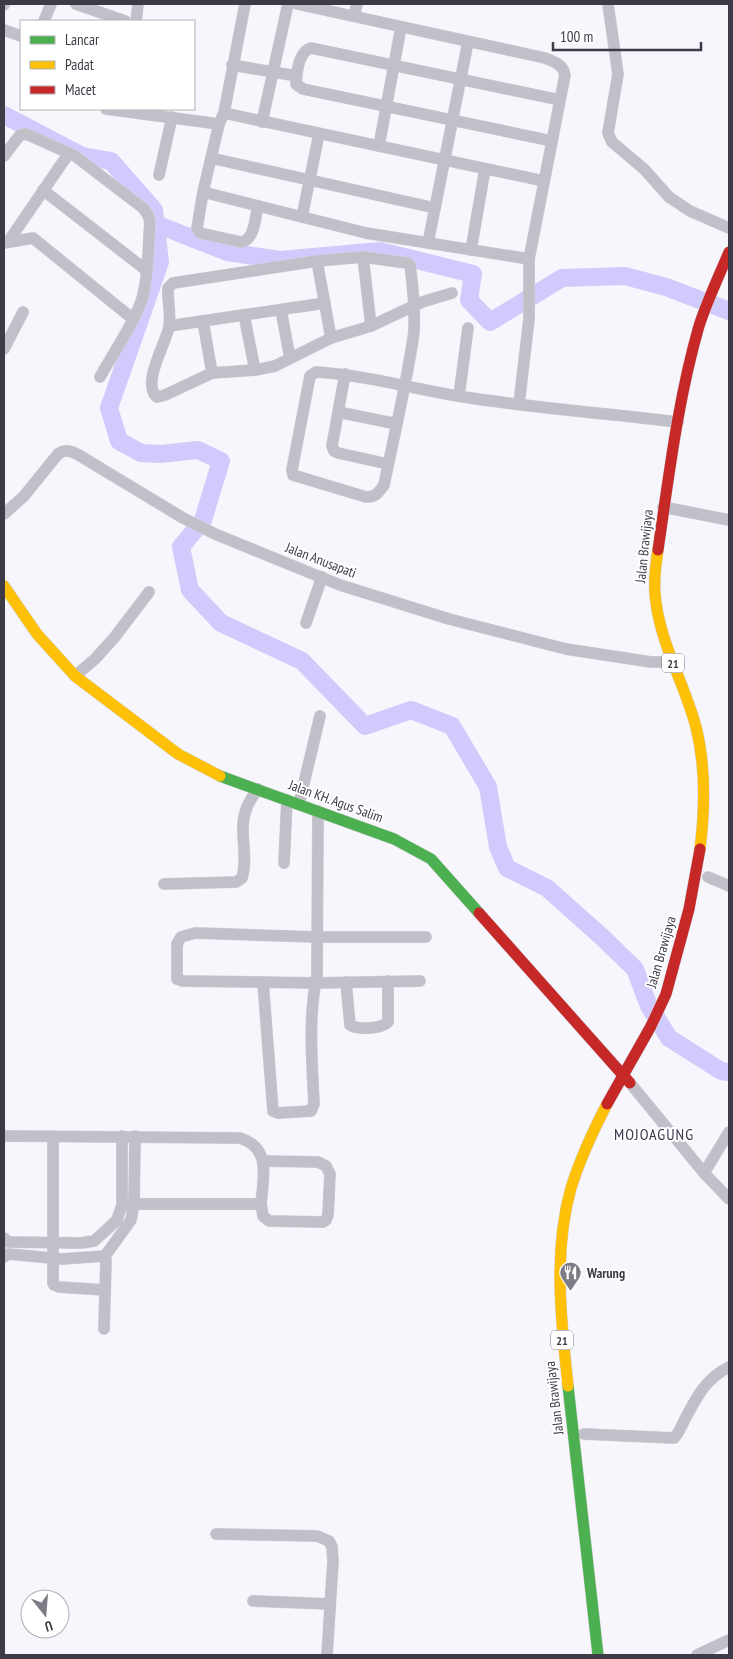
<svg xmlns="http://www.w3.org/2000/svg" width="733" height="1659" font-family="'PT Sans Narrow',sans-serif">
<rect width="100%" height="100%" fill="#f6f6fc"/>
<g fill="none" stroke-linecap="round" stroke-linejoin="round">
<g stroke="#d0cbfc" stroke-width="18">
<polyline points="4,115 82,156 111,161 154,210 160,262 109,408 119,441 141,453 160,454 198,450 221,461 203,520 181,547 190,590 221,623 302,661 365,726 411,710 452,726 488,787 498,847 507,868 547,888 602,937 635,969 649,1006 669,1038 721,1071 729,1072"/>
<polyline points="156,224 227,252 280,260 380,251 473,274 469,300 490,322 562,278 625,276 666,287 729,311"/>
</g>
<defs>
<g id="street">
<polyline points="76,4 125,21"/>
<path d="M245,4L224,113L219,124L203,192L197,228L200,233L241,242C255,240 255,217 258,206"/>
<path d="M297,4L545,58C554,62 563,64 565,75L529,259V319L519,404"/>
<polyline points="608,4 618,74 608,133 612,142 644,169 669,197 690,211 729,228"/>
<polyline points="4,5 4,4"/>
<polyline points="354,16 357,4"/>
<polyline points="44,21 51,4"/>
<polyline points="136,21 138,4"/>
<polyline points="4,30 21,36"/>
<polyline points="232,65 297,76"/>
<polyline points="106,109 219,124"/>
<polyline points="224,113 544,181"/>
<polyline points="262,122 288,4"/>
<path d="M552,141L303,89L296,84C296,74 299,51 311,48L560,100"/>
<polyline points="379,146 401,27"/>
<path d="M4,156L20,135L26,134L33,137L75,156L143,208L148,215L150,222C148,246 149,271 143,295C138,317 112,355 100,377"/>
<polyline points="211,158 435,208"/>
<polyline points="159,175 172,117"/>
<polyline points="43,190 146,270"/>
<polyline points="203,192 366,233 529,259"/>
<polyline points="302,217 319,134"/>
<polyline points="8,242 69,153"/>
<polyline points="4,243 33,238 133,319"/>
<polyline points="428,243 468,42"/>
<polyline points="471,250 485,169"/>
<polyline points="363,257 371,326"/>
<polyline points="317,261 331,338"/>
<path d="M452,293L422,302L371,326L331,338L275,366L255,370L212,373L165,395L157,397C141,384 166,343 169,327C171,316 168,303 168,292V288L173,283L317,261L363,257L407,263L410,265C413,287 415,308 414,330C413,343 410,356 408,368C401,407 392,446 384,485C378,493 376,497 366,497L293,475L292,470L310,376L316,372C364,375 411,388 458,396C531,408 605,413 678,422"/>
<polyline points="281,310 290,358"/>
<polyline points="244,315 255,370"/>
<polyline points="203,321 212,373"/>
<polyline points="169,326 325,303"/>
<polyline points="4,349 23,312"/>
<polyline points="345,374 332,446 334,451 338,453 388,464"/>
<polyline points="459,396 468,328"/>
<polyline points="338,412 397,424"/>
<polyline points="663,507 729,520"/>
<path d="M4,514L24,496L58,454C65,449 70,451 77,454L183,518L215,534L340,585L449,619L566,649L651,662H677"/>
<polyline points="306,623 322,577"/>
<polyline points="75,676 95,659 114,638 149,592"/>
<polyline points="299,804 320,716"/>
<polyline points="284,863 287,800"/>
<polyline points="708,877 729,886"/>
<path d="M164,884L236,882L242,878C249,856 238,831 246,810C248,802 253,796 258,789"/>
<polyline points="420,981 315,983 183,981 177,979 177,944 181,937 195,933 317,937 426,937"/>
<path d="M263,982L273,1111L278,1113L311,1111L314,1104C312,1060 308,1018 317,975L318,811"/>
<path d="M346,982L350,1025C358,1030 381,1029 388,1022V981"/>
<polyline points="630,1083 704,1173 729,1199"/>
<path d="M4,1136L240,1138C272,1148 263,1178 261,1204"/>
<polyline points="53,1136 53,1283 54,1285 59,1287 105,1290"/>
<polyline points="704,1173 729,1132"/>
<polyline points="122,1205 134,1204 261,1204 263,1216 269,1221 323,1222 326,1220 328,1215 330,1174 326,1166 318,1162 264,1161"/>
<polyline points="4,1238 8,1242 81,1243 94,1241 103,1233 117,1220 122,1205 122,1136"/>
<polyline points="4,1257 8,1254 62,1259 105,1256 131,1220 134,1204 135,1136"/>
<polyline points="104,1329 106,1261 105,1256"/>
<path d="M584,1434L674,1438C679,1433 681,1427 684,1421C696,1398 705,1379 729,1367"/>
<polyline points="216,1534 317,1536 329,1541 332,1547 333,1561 327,1655"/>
<polyline points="253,1601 330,1604"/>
<polyline points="697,1655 729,1640"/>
</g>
<g id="fast">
<polyline points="220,776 394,839 431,859 479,913"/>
<polyline points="568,1386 598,1655"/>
</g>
<g id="slow">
<path d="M658,550C655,568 653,585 656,603C662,647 685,685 696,727C706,767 705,809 700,849"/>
<polyline points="4,586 37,634 75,676 178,754 220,776"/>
<path d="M568,1386C561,1320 553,1252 571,1188C580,1159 593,1131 607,1104"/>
</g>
<g id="jam">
<path d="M658,550C669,475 678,399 699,326C707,301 719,276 729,252"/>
<polyline points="479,913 630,1083"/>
<polyline points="607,1104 651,1026 666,994 689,909 700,849"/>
</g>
</defs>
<use href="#street" stroke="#d2d1d7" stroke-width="12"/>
<use href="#fast" stroke="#d2d1d7" stroke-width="12"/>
<use href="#slow" stroke="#d2d1d7" stroke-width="12"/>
<use href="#jam" stroke="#d2d1d7" stroke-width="12"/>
<use href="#street" stroke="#c0c0c9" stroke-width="11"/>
<use href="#fast" stroke="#4caf50" stroke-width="11"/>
<use href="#slow" stroke="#ffc107" stroke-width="11"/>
<use href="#jam" stroke="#c62828" stroke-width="11"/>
</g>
<defs>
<symbol id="restaurant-pin" viewBox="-11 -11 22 30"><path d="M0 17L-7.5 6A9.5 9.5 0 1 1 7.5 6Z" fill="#7d7c86" stroke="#fff"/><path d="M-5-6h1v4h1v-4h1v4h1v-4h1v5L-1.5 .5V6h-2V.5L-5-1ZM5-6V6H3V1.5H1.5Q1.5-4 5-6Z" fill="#fff"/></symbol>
</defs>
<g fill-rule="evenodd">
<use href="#restaurant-pin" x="558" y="1260" width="25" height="34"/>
</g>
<g text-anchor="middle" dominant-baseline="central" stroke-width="4" stroke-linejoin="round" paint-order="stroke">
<g fill="#fff" stroke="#76767e" stroke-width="1">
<rect x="662" y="653.5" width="22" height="19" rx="4"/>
<rect x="551" y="1330.5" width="22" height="19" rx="4"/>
</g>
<g font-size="12" font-weight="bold" fill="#3c3b46">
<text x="673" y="663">21</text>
<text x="562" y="1340">21</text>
</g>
<g font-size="14" fill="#3c3b46" stroke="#fff">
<text transform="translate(644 546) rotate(-84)">Jalan Brawijaya</text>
<text transform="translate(321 560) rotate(21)">Jalan Anusapati</text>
<text transform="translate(336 801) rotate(20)">Jalan KH. Agus Salim</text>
<text transform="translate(661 952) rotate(-74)">Jalan Brawijaya</text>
<text transform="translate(554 1398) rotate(-97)">Jalan Brawijaya</text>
</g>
<g font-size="14" font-weight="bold" fill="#3c3b46" stroke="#fff" text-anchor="start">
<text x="587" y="1273">Warung</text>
</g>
<g font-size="16" letter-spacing="1" fill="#3b394f" stroke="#fff">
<text x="654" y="1134">MOJOAGUNG</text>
</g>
</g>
<rect width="733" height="1659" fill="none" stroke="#3c3b46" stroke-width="10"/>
<rect x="20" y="20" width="175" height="90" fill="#ffffff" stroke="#b1b1b5"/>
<rect x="30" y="36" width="25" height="8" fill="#4caf50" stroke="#b1b1b5"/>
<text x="65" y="45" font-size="15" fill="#3c3b46">Lancar</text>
<rect x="30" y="61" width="25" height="8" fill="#ffc107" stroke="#b1b1b5"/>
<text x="65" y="70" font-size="15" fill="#3c3b46">Padat</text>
<rect x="30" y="86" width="25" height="8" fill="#c62828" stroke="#b1b1b5"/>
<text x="65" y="95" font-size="15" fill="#3c3b46">Macet</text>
<g transform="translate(45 1614) rotate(163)"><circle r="24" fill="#ffffff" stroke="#b1b1b5"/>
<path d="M0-4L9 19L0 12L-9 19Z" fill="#7d7c86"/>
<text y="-8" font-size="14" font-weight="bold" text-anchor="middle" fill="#3c3b46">U</text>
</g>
<path d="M553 42v8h148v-8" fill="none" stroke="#3c3b46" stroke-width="2.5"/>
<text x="560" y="42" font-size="15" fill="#3c3b46" stroke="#ffffff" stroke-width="4" paint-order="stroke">100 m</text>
</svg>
